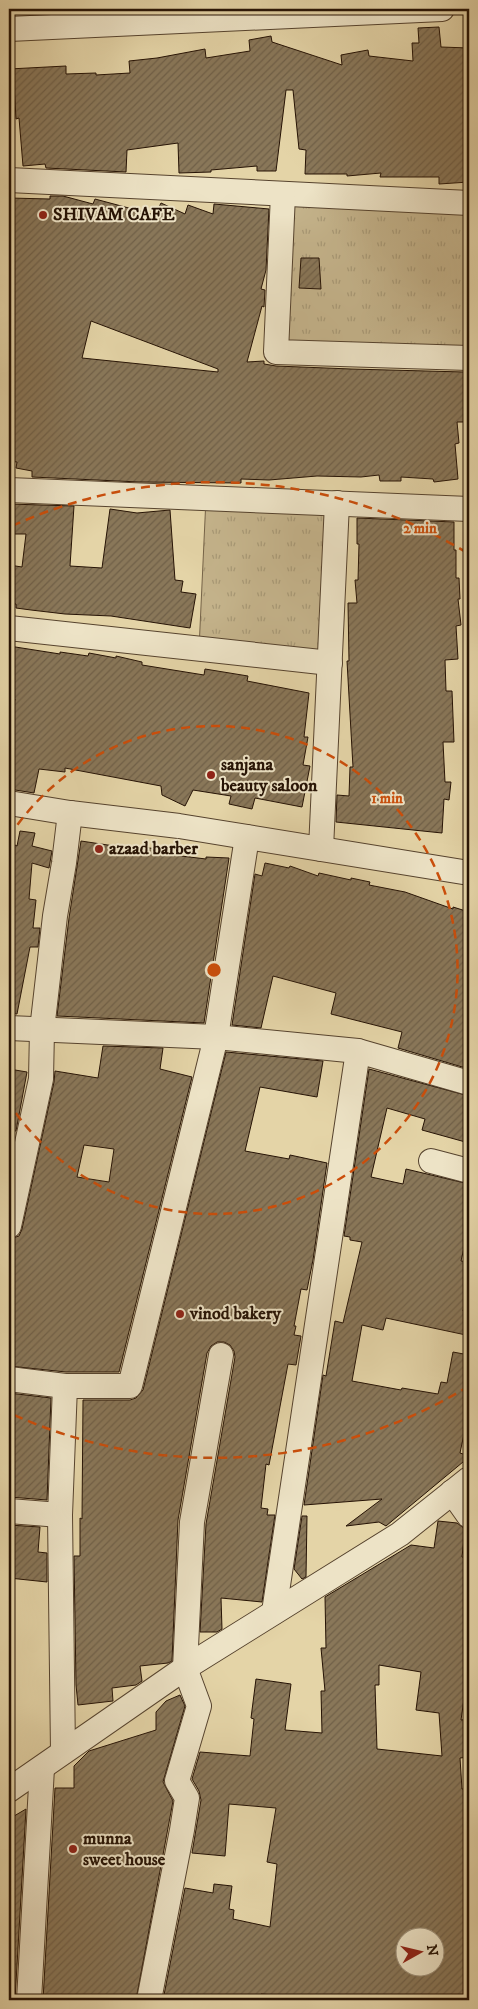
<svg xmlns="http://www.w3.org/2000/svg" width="478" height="2009" font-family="'IM FELL DW Pica',serif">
<defs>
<pattern id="park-tufts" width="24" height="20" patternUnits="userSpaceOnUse" patternTransform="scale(1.25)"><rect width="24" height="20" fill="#c4b38b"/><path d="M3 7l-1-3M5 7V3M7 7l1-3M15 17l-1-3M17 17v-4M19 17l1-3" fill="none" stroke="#a89976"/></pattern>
<pattern id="building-hatch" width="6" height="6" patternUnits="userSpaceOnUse" patternTransform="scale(1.25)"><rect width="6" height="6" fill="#897759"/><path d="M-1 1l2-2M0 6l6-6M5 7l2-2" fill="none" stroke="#706048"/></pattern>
</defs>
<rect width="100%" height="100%" fill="#e4d4a7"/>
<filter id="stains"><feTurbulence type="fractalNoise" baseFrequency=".004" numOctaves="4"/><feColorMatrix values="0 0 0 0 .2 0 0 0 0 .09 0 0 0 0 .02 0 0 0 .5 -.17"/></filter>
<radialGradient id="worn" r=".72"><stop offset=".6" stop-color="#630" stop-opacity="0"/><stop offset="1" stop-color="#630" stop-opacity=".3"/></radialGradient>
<g fill="url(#park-tufts)" stroke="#756348">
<polygon points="283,194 469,203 469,358 276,352"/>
<polygon points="206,498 337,503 330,663 199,649"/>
</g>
<g fill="url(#building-hatch)" stroke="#261305" fill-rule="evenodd">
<polygon points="439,27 441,47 469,48 469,182 439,184 439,177 380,177 381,173 347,176 347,174 305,174 306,150 299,149 293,90 286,90 276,171 257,171 257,166 211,170 211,172 179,173 178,143 127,150 126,172 46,168 45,164 23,166 19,118 16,119 14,85 9,86 9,69 66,66 66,74 96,73 96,75 130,73 129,61 157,58 205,49 206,58 250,51 249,40 271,36 272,42 342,65 341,55 368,50 369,56 413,61 412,43 419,43 418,28"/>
<path d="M50,196H63L93,204L95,199L155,215L161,203L185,214L188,205L213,214L214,204L269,209L266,270L261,289L265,290L264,307L262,306L247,362L264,361V364L276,366L351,369L464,372V422H457L459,443L455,444L458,479L434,482L433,479L401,477V481H380L379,475L361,477L317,476L269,480L241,479V483L139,482L32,477V471L16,468L17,462L9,461V198L50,199ZM91,321L218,369V372L82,358Z"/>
<polygon points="301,258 319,258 321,289 299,288"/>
<polygon points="9,504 74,506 70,566 102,568 110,509 137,513 170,510 175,580 183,581 181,592 196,594 190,628 111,616 65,614 31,610 16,608 16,604 9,604 9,565 22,567 26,534 9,534"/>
<polygon points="357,518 454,522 454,550 456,550 456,578 459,578 460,599 458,599 461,625 456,626 458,659 445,660 446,691 452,691 454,742 443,742 445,782 451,782 449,800 444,799 442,833 336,822 337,795 349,796 350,767 353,767 347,661 349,661 348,603 357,603 355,580 358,580 359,544 357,544"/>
<polygon points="9,646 60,654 60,652 88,656 89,653 116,658 116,656 142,662 142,665 204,675 205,669 248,676 247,681 309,693 304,737 308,737 303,765 310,766 302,807 255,798 252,809 229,804 231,796 193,790 185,806 162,795 161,786 65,768 65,772 39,769 34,793 9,789 9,727 15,699 9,697 12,680 9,680"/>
<polygon points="20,831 35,833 32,846 52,851 49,868 32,863 29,899 36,900 33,928 40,928 38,947 30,947 17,1014 9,1013 10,920 9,920 9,842 17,846"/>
<polygon points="81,841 121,847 173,849 173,855 206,859 206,857 229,858 204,1023 57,1016 69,918"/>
<polygon points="265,863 289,868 290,866 318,876 319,873 351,880 351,878 370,882 369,885 405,892 453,909 453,907 469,912 469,1069 398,1048 402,1032 331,1014 336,993 273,976 261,1028 232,1025 255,874 262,876"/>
<path d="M103,1046L163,1048L160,1069L192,1077L119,1372H66L9,1366V1285L14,1255H12L13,1246L9,1245V1239L19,1236L22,1229L54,1082L55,1071L98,1078ZM84,1145L114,1149L109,1182L77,1177Z"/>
<polygon points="226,1052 323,1061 317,1097 260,1087 245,1151 289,1159 290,1155 327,1163 313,1260 307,1290 301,1289 294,1326 296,1326 294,1335 301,1336 296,1365 288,1364 269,1465 266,1464 261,1508 268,1509 267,1515 275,1515 262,1602 221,1598 222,1629 217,1632 200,1632 206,1524 235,1357 234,1351 230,1345 224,1342 217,1342 211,1346 207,1353 178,1520 172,1661 168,1663 140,1666 142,1681 136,1685 112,1688 113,1701 78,1705 76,1685 74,1556 80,1556 80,1518 82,1519 83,1400 130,1400 136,1398 143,1390"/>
<polygon points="9,1069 27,1072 16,1131 9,1130"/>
<polygon points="369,1069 469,1096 469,1143 422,1130 425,1119 387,1108 371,1177 403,1184 406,1169 469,1184 469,1226 461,1261 469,1262 469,1282 463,1311 469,1313 466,1335 386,1318 383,1330 362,1325 352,1381 401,1390 402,1388 438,1394 441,1382 447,1383 453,1352 469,1355 469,1410 460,1453 469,1456 469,1457 386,1526 379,1522 346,1526 382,1499 304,1505 323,1375 326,1376 335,1321 343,1323 362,1242 350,1240 350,1237 344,1236"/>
<polygon points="9,1393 51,1398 47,1500 9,1497"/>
<polygon points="302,1516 307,1516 306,1577 302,1579 294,1569"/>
<path d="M438,1521L457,1523L465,1529L462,1557L469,1558V1663L461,1720L469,1719V1757L460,1758L462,1789H469L468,2000H344L261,1994L260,2000H163L185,1888L213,1893L214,1884L232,1886L229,1909L234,1910L233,1919L270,1927L277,1864L267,1862L276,1808L229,1804L225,1856L192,1853L201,1800L199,1791L192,1779L200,1752L250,1756L254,1719L251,1718L256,1679L291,1684L285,1730L322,1733L321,1691H325L321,1648H326L325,1597L411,1545L434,1548ZM379,1665L421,1672L416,1710L439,1713L442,1756L377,1749L375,1685H379ZM406,1936H436V1966H406Z"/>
<polygon points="9,1525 40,1527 38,1552 47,1553 47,1582 9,1578"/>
<polygon points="180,1695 185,1706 163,1782 173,1801 136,2000 43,2000 55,1788 74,1788 74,1766 89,1751 156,1730 156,1712 166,1701"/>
<polygon points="26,1809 15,2000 9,2000 9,1819"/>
</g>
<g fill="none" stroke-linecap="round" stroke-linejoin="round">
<defs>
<g id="minor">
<polyline points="9,29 442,9"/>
<polyline points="9,180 469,203"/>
<polyline points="283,194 276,352 469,358"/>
<polyline points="9,490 469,509"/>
<polyline points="9,628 330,663"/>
<polyline points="9,803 70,813 179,826 469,873"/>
<polyline points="321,849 337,503"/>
<polyline points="9,1028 216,1037 358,1051 469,1083"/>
<polyline points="431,1161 469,1171"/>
<polyline points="9,1226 41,1079 42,1030 55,916 64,863 70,813"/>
<polyline points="9,1379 65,1386 130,1386 216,1037 247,837"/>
<polyline points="452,1492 469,1516"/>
<polyline points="9,1511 60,1515"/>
<polyline points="274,1612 358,1051"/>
<polyline points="63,1752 60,1515 65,1386"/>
<polyline points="9,1790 185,1668 400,1534 469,1479"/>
<polyline points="29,2000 42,1768"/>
<polyline points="149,2000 182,1830 187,1798 177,1781 199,1706 185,1668 192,1522 221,1355"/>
</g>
</defs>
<use href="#minor" stroke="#56432e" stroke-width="26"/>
<use href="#minor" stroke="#ede3c6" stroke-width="24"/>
</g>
<g fill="none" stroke="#cb4e0b" stroke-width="2.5" stroke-dasharray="9 6">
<path d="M9 837A244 244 0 1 1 9 1103"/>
<path d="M469 1386A488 488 0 0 1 12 1414M12 526A488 488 0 0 1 469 554"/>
</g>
<g fill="#8f2418" stroke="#ede3c6" stroke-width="2">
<circle cx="43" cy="215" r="5"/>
<circle cx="211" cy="775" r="5"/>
<circle cx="99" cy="849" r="5"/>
<circle cx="180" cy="1314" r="5"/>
<circle cx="73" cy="1849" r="5"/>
</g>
<g text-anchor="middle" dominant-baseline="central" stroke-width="4" stroke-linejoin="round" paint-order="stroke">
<g font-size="18" font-weight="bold" fill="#261305" stroke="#ede3c6" text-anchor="start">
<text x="53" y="215">SHIVAM CAFE</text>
<text x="221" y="765">sanjana<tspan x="221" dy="21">beauty saloon</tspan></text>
<text x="109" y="849">azaad barber</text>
<text x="190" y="1314">vinod bakery</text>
<text x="83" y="1839">munna<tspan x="83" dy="21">sweet house</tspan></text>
</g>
</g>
<circle cx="214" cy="970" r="8" fill="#cb4e0b" stroke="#ede3c6" stroke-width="2.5"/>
<g font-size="15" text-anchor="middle" font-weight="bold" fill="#cb4e0b" stroke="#ede3c6" stroke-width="4" stroke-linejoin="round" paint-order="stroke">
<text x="420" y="533">2 min</text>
<text x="387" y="803">1 min</text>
</g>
<rect width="478" height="2009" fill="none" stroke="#e4d4a7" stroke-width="30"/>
<rect x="10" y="10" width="458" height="1989" fill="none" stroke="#261305" stroke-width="2.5"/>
<rect x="15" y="15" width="448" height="1979" fill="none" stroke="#261305"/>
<g transform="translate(420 1952) rotate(82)"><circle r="24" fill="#ede3c6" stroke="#9d9079"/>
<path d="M0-4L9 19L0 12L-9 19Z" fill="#8f2418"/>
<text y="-8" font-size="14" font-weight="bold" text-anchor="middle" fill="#261305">N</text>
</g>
<rect width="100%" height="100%" filter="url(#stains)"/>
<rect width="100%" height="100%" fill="url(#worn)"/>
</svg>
